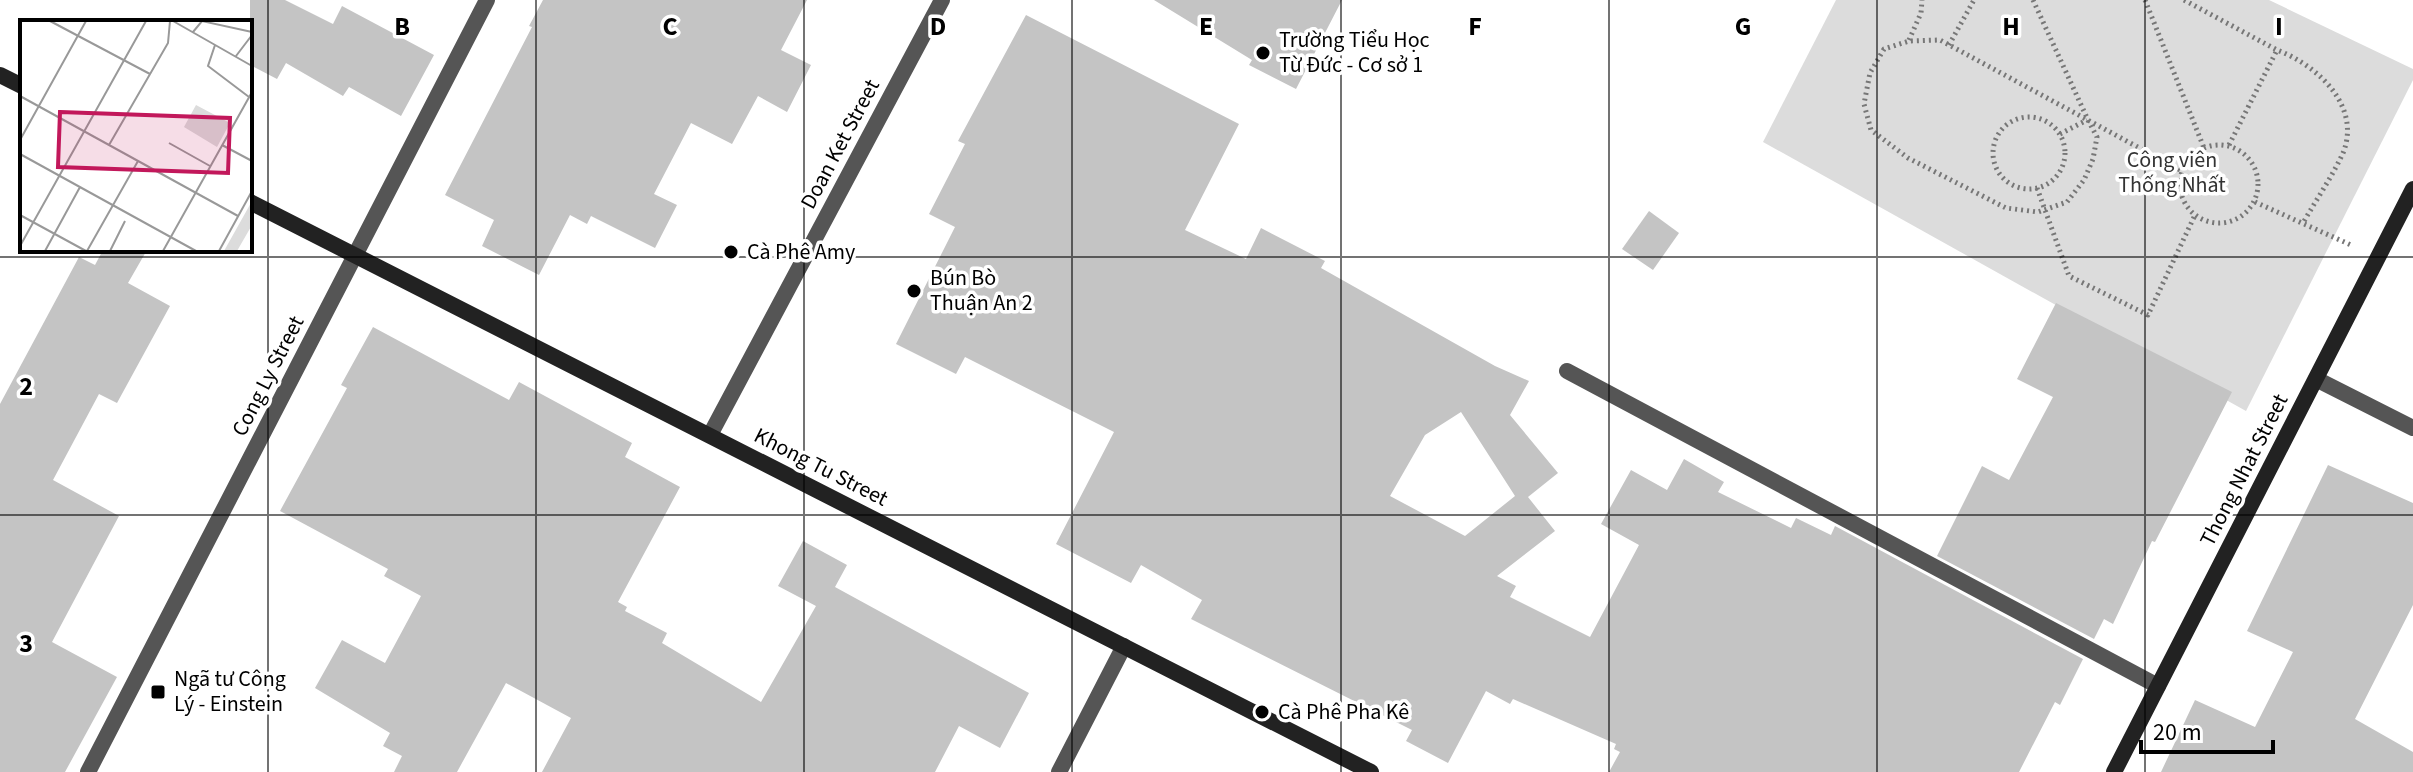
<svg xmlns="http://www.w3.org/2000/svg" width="2413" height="772" font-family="'Source Sans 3',sans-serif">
<rect width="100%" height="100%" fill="#fff"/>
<polygon fill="#dcdcdc" points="1836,0 2269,0 2413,69 2413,80 2246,411 1763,142"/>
<g fill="#c4c4c4" fill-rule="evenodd">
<polygon points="250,0 285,0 333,24 342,6 434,55 401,116 349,87 343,96 286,63 277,79 250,65"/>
<polygon points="543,0 807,0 781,50 811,65 787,112 758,96 732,144 691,123 654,194 677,205 655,248 591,216 587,224 570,215 539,275 482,246 494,220 445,195 532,27 529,26"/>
<polygon points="1154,0 1342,0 1296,89 1249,65 1252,60"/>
<path d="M1026,15L1239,124L1185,230L1246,259L1261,228L1325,261L1321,268L1495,366L1529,381L1510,415L1558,473L1528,497L1555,531L1497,576L1516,586L1510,597L1590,637L1639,545L1601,524L1631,470L1667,490L1684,459L1724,482L1718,492L1791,528L1796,518L1831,535L1835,526L2083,659L2060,705L2055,702L2019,772H1609L1620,752L1614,749L1616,744L1513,699L1510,704L1486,691L1448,763L1406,741L1412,730L1191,619L1202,600L1141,565L1131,583L1056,544L1114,432L965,357L956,374L896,344L955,227L929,214L965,144L958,141ZM1461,412L1515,496L1465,536L1390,496L1425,435Z"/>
<polygon points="1649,211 1679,233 1653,270 1622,249"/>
<polygon points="103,250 147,250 128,283 170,306 117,403 99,394 53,480 119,516 52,642 117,677 65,772 0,772 0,404 79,257 95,265"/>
<polygon points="2056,303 2232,392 2155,542 2152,541 2113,624 2104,619 2094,639 1937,556 1982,466 2009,480 2053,397 2017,379"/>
<polygon points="373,327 509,400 519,382 632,443 625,457 680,487 618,602 627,607 625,611 667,633 662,643 761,702 816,606 778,586 803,541 847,565 835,587 1029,693 1000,748 959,726 935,772 542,772 571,718 506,683 457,772 394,772 402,756 383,746 390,733 315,688 342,640 385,663 421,596 384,576 388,569 280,511 347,388 341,385"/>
<polygon points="2328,465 2413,503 2413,605 2355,719 2413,752 2413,772 2161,772 2195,700 2255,727 2293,652 2247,631"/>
</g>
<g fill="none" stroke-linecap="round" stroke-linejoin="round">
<g stroke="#777" stroke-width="5" stroke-dasharray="2 4" stroke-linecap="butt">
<polyline points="2033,0 2088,120 2097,137 2093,159 2084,180 2067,202 2038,212 2006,208 1908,158 1871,130 1864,104 1870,73 1884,49 1909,41 1940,40 2182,171"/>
<polyline points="2145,0 2204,148"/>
<path d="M2184,0L2277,50C2317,65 2362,106 2343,153C2332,177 2316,200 2303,223"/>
<polyline points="1909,40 1921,13 1922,0"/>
<polyline points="1949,45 1974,0"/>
<circle cx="2029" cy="153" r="36"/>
<polyline points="2060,134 2087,120"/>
<circle cx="2219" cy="184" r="39"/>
<polyline points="2229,145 2277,50"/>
<polyline points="2037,188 2069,276 2148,315 2195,215"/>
<polyline points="2255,202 2351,245"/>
</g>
<g stroke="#555" stroke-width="16">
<polyline points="1567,371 2158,686"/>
<polyline points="2316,379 2413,428"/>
<polyline points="710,435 942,0"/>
<polyline points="88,772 487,0"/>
<polyline points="1059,772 1124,646"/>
</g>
<g stroke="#222" stroke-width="16">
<polyline points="0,75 22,86"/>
<polyline points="250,202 1371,772"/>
<polyline points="2114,772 2413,189"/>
</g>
</g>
<path fill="none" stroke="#000" stroke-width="2" stroke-opacity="0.55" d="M268,0V772M536,0V772M804,0V772M1072,0V772M1341,0V772M1609,0V772M1877,0V772M2145,0V772M0,257H2413M0,515H2413"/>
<g fill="#000" stroke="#fff" stroke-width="3">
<circle cx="1263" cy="53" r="8"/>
<circle cx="731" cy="252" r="8"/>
<circle cx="914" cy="291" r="8"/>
<rect x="150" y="684" width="16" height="16" rx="4"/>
<circle cx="1262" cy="712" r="8"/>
</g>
<g text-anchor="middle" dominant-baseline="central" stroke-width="7" stroke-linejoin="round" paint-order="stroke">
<g font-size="22" fill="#000" stroke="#fff" text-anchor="start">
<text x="1279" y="40">Trường Tiểu Học<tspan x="1279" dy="25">Từ Đức - Cơ sở 1</tspan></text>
<text x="747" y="252">Cà Phê Amy</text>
<text x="930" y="278">Bún Bò<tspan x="930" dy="25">Thuận An 2</tspan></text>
<text x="174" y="679">Ngã tư Công<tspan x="174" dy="25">Lý - Einstein</tspan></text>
<text x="1278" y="712">Cà Phê Pha Kê</text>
</g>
<g font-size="22" fill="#000" stroke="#fff">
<text transform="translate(840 144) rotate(-62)">Doan Ket Street</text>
<text transform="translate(268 376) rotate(-63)">Cong Ly Street</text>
<text transform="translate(821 467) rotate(27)">Khong Tu Street</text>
<text transform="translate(2244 470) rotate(-63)">Thong Nhat Street</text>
</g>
<g font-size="22" fill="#333" stroke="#fff">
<text x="2172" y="160">Công viên<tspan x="2172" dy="25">Thống Nhất</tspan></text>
</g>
</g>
<g transform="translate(20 20)">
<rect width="232" height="232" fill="#fff"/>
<path d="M176,85L210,103L197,127L164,107ZM232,181V205L217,231H204Z" fill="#dcdcdc"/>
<path fill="none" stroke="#999" stroke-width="2" d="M30,1L130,54M153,1L232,46M173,12L182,1L232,12M195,25L188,46L229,77M216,36L232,15M0,76L218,196M0,120L66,1M149,123L190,146M89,125L148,23L150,1M202,125L232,141M0,134L176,231M0,195L66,231M0,226L126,1M25,231L60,167M67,231L118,141M90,231L105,201M143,231L232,72M199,231L232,171"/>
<path fill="#c2185b" fill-opacity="0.15" stroke="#c2185b" stroke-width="4" d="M40,92L210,98L208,153L38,147Z"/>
<rect width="232" height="232" fill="none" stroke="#000" stroke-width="4"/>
</g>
<g font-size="26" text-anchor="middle" font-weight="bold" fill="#000" stroke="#fff" stroke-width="7" stroke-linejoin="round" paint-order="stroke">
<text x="402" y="35">B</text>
<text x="670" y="35">C</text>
<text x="938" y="35">D</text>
<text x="1206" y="35">E</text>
<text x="1475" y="35">F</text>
<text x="1743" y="35">G</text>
<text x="2011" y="35">H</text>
<text x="2279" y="35">I</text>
<text x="26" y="395">2</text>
<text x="26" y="652">3</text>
</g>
<path d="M2141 740v12h132v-12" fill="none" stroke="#000000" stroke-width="4"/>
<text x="2153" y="740" font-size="24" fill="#000000" stroke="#ffffff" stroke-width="6" paint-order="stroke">20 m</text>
</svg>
